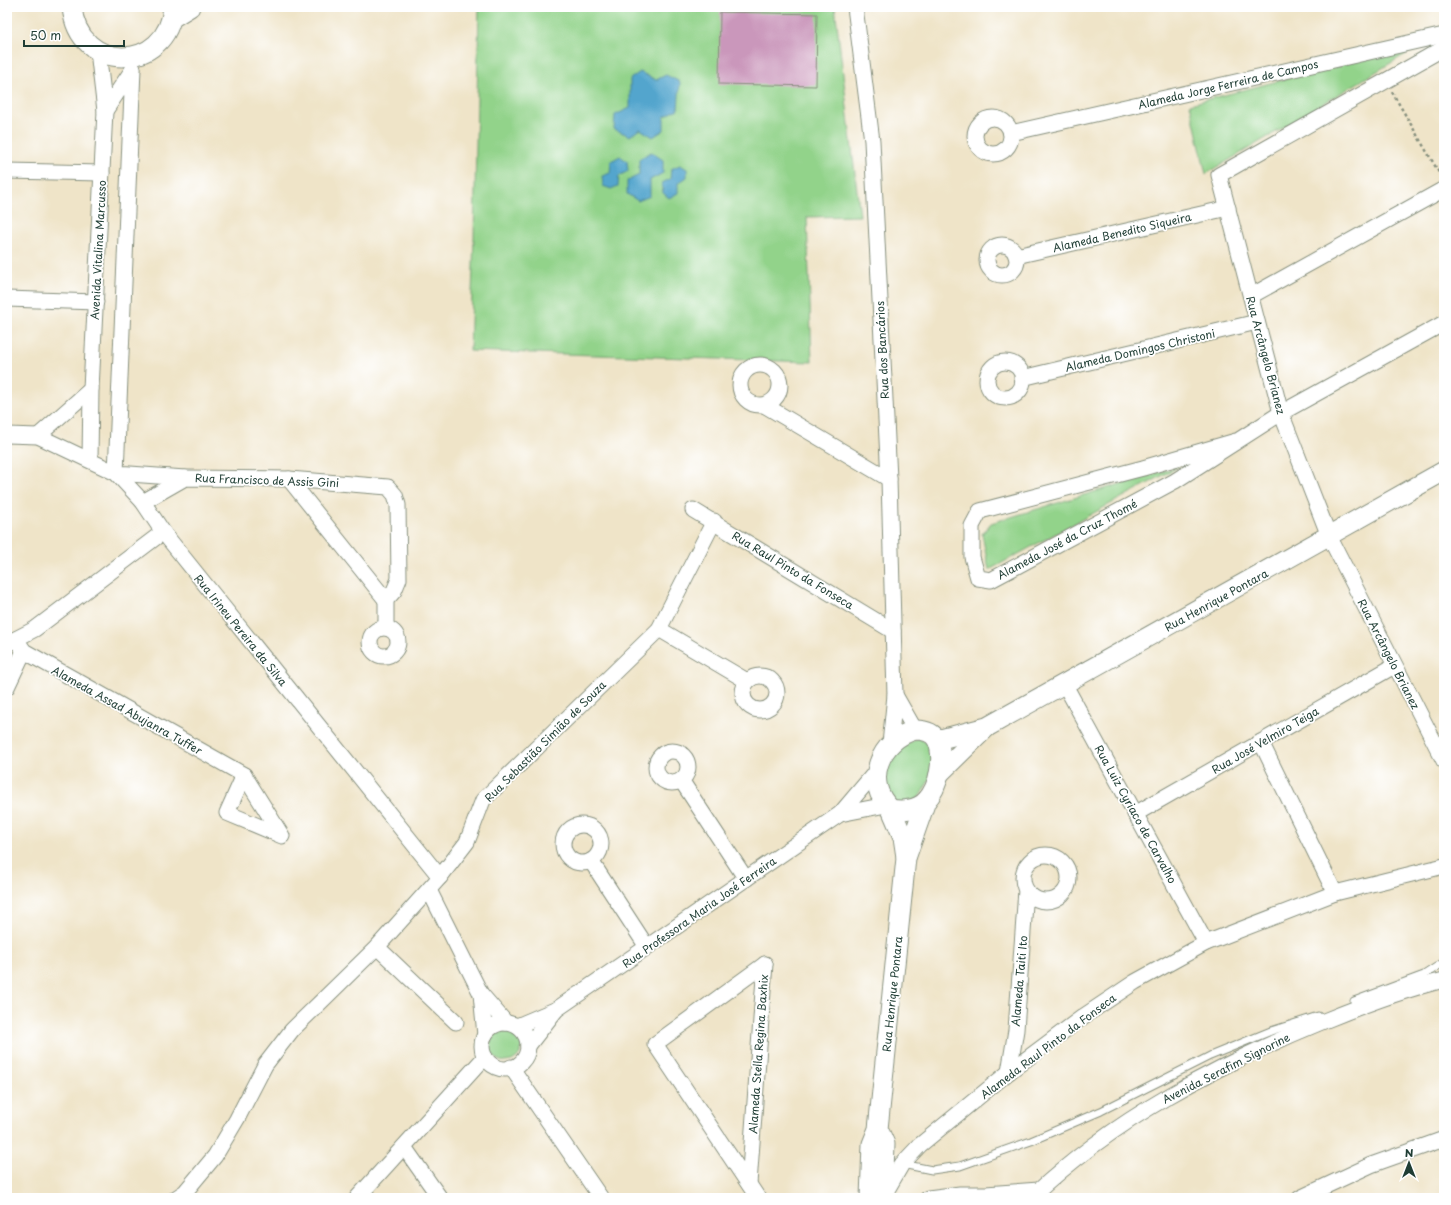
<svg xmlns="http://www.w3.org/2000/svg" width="1451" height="1205" font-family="'Playpen Sans',sans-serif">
<rect width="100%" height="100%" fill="#fff"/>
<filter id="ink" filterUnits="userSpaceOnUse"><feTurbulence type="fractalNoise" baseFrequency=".025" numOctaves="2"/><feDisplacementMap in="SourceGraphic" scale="8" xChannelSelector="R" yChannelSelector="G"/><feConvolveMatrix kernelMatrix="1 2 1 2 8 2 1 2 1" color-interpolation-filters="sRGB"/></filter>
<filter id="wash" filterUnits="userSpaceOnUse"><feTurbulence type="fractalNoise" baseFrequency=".012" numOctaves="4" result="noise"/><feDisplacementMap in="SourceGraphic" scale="16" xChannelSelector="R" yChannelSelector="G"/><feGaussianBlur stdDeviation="0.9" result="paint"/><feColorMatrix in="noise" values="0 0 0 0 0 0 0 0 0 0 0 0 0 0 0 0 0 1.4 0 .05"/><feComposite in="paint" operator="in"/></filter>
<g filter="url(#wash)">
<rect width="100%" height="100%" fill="#efe4c8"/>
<g fill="#92d38a" stroke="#58885f">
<polygon points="479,7 835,7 860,216 807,217 812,362 470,351 474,237"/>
<polygon points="1424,43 1206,174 1190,104"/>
<polygon points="1180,466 989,570 982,534 991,523"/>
<polygon points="918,738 930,745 933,774 918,799 898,804 884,794 885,769 899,747"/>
<circle cx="506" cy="1046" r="16"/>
</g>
<g fill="#52a5cd" stroke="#387180">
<polygon points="640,72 656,80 666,75 680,82 678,109 664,117 664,130 653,137 640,129 630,136 614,129 615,115 630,108 630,79"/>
<polygon points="651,152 663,160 663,173 650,180 650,196 638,201 627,194 627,181 639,175 639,159"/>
<polygon points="620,156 627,161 628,171 619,176 618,186 611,189 603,186 602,176 610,173 611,161"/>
<polygon points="680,165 687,169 687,177 678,183 678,193 669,198 663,193 662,183 670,179 671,169"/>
</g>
<g id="blocks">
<polygon fill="#ca97bb" points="720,12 817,14 816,86 719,84"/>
</g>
</g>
<g filter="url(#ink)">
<use href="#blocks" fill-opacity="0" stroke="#87907e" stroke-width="1"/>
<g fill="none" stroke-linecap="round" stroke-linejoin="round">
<defs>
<g id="service">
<polyline points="1354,1001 1424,975 1444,962"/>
<polyline points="902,1164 932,1170 960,1166 1031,1141 1101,1111 1210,1056 1271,1031 1318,1016"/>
</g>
<g id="minor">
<polyline points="855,7 872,141 889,479 895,695 890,744"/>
<polyline points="1444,48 1219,175 1281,413 1329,536 1444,761"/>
<polyline points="133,69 116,473 185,478"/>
<polyline points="105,111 133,69"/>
<circle cx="993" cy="136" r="18"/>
<polyline points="1011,133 1444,35"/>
<polyline points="7,171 102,173"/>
<circle cx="1002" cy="260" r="15"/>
<polyline points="1016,256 1228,208"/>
<polyline points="1251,296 1444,189"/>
<polyline points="7,299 96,302"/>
<circle cx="1005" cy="380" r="18"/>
<circle cx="760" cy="385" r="20"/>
<polyline points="1022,378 1257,322"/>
<polyline points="764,405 889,479"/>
<polyline points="7,435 38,436 116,473 143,502 163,532 440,877"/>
<polyline points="38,436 91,389"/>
<polyline points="1236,441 1143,468 980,511 972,526 972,557 978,578 991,580 1175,481 1281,413 1444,323"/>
<polyline points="90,460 91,389 105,111 98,51"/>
<polyline points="289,479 386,600"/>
<polyline points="143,502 185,478 289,479 388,487 395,495 398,505 399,579 394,591 386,600 386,628"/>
<polyline points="693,510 893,631"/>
<circle cx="384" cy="642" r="14"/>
<polyline points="659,629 747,681"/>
<polyline points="16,639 24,651 244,775"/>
<polyline points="8,643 35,629 163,532"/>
<circle cx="760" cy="693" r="17"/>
<polyline points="1065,685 1206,943"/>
<polyline points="7,687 24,651"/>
<polyline points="895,695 915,730"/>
<polyline points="1261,742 1335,893"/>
<circle cx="672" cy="767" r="16"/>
<polygon points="244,775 282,836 227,813"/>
<polyline points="681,780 746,879"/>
<polyline points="840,814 886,805"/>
<polyline points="1135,814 1394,666"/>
<circle cx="582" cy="844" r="19"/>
<circle cx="1046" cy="878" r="23"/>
<polyline points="591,861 647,947"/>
<polyline points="429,890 481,994 506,1023"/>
<polyline points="377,947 456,1022"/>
<polyline points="481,994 485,1035"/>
<circle cx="505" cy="1046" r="23"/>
<polyline points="517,1026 557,1009 840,814 878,769"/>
<polyline points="528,1046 556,1010"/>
<polyline points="511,1067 601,1198"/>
<polyline points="1009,1072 1016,1030 1026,890"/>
<polyline points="404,1147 440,1198"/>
<polyline points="749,1184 765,964"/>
<polyline points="884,1195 902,1164 920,1145 1009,1072 1084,1016 1135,982 1206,943 1335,893 1444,866"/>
<polyline points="176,1198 185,1192 215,1156 237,1119 265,1065 292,1030 377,947 440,877 467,842 483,800 659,629 714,521"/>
<polyline points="357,1198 485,1057"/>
<polyline points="758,1198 655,1044 765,964"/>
<polyline points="928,1198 960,1194 986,1194 1039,1190"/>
<path d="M1031,1198C1113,1119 1219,1064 1324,1021C1363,1005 1403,990 1444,980"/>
<polyline points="1300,1198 1371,1165 1444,1139"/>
</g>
<g id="tertiary">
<path d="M72,7C78,74 168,73 173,7"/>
<polyline points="172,18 190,7"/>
<path d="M915,730C923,730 933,732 937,740C945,758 939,787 926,801C917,810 902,811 891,809C862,783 880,739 915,730Z"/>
<polyline points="937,740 987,727 1444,471"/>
<polyline points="939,774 986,728"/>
<polyline points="891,809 903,837 906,857"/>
<polyline points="880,1133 885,1144 883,1198"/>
<polyline points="870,1198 872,1144 878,1129 906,858 926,801"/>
</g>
</defs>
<use href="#service" stroke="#87907e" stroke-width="9"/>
<use href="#minor" stroke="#87907e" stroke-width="17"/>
<use href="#tertiary" stroke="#87907e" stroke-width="21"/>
<polyline stroke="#87907e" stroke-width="2.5" stroke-dasharray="3 3" stroke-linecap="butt" points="1392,92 1441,176"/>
<use href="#service" stroke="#fff" stroke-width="7"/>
<use href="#minor" stroke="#fff" stroke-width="15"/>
<use href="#tertiary" stroke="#fff" stroke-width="19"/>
</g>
</g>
<g text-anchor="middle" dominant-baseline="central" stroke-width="3.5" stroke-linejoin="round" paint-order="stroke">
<g font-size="11" fill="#1f3d34" stroke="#fff">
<text transform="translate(1228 84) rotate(-13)">Alameda Jorge Ferreira de Campos</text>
<text transform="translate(1122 232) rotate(-13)">Alameda Benedito Siqueira</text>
<text transform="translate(98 250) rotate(-87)">Avenida Vitalina Marcusso</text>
<text transform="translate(882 350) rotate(-93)">Rua dos Bancários</text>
<text transform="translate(1140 350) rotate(-13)">Alameda Domingos Christoni</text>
<text transform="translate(1266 355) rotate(75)">Rua Arcângelo Brianez</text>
<text transform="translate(267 480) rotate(2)">Rua Francisco de Assis Gini</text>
<text transform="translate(1067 539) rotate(-28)">Alameda José da Cruz Thomé</text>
<text transform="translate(793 570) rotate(31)">Rua Raul Pinto da Fonseca</text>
<text transform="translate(1216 600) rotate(-29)">Rua Henrique Pontara</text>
<text transform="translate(241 630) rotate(51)">Rua Irineu Pereira da Silva</text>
<text transform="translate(1389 654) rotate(63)">Rua Arcângelo Brianez</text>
<text transform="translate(127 710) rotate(29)">Alameda Assad Abujanra Tuffer</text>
<text transform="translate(1265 740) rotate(-30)">Rua José Velmiro Teiga</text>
<text transform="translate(545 741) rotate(-45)">Rua Sebastião Simião de Souza</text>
<text transform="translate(1136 814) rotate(61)">Rua Luiz Cyriaco de Carvalho</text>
<text transform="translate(699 912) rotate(-35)">Rua Professora Maria José Ferreira</text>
<text transform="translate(1019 981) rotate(-85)">Alameda Taiti Ito</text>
<text transform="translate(892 994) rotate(-84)">Rua Henrique Pontara</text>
<text transform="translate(1048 1046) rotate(-37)">Alameda Raul Pinto da Fonseca</text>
<text transform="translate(758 1054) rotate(-86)">Alameda Stella Regina Baxhix</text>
<text transform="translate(1226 1068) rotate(-27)">Avenida Serafim Signorine</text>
</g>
</g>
<rect width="1451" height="1205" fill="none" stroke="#fff" stroke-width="24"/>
<g transform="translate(1409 1163)" stroke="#ffffff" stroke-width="3" paint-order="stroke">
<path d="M0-3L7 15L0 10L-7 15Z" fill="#1f3d34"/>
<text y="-6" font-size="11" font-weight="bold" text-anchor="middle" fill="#1f3d34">N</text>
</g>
<path d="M24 40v6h100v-6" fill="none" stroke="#1f3d34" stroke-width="2"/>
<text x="30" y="40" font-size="12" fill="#1f3d34" stroke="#ffffff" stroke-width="3" paint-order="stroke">50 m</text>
</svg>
